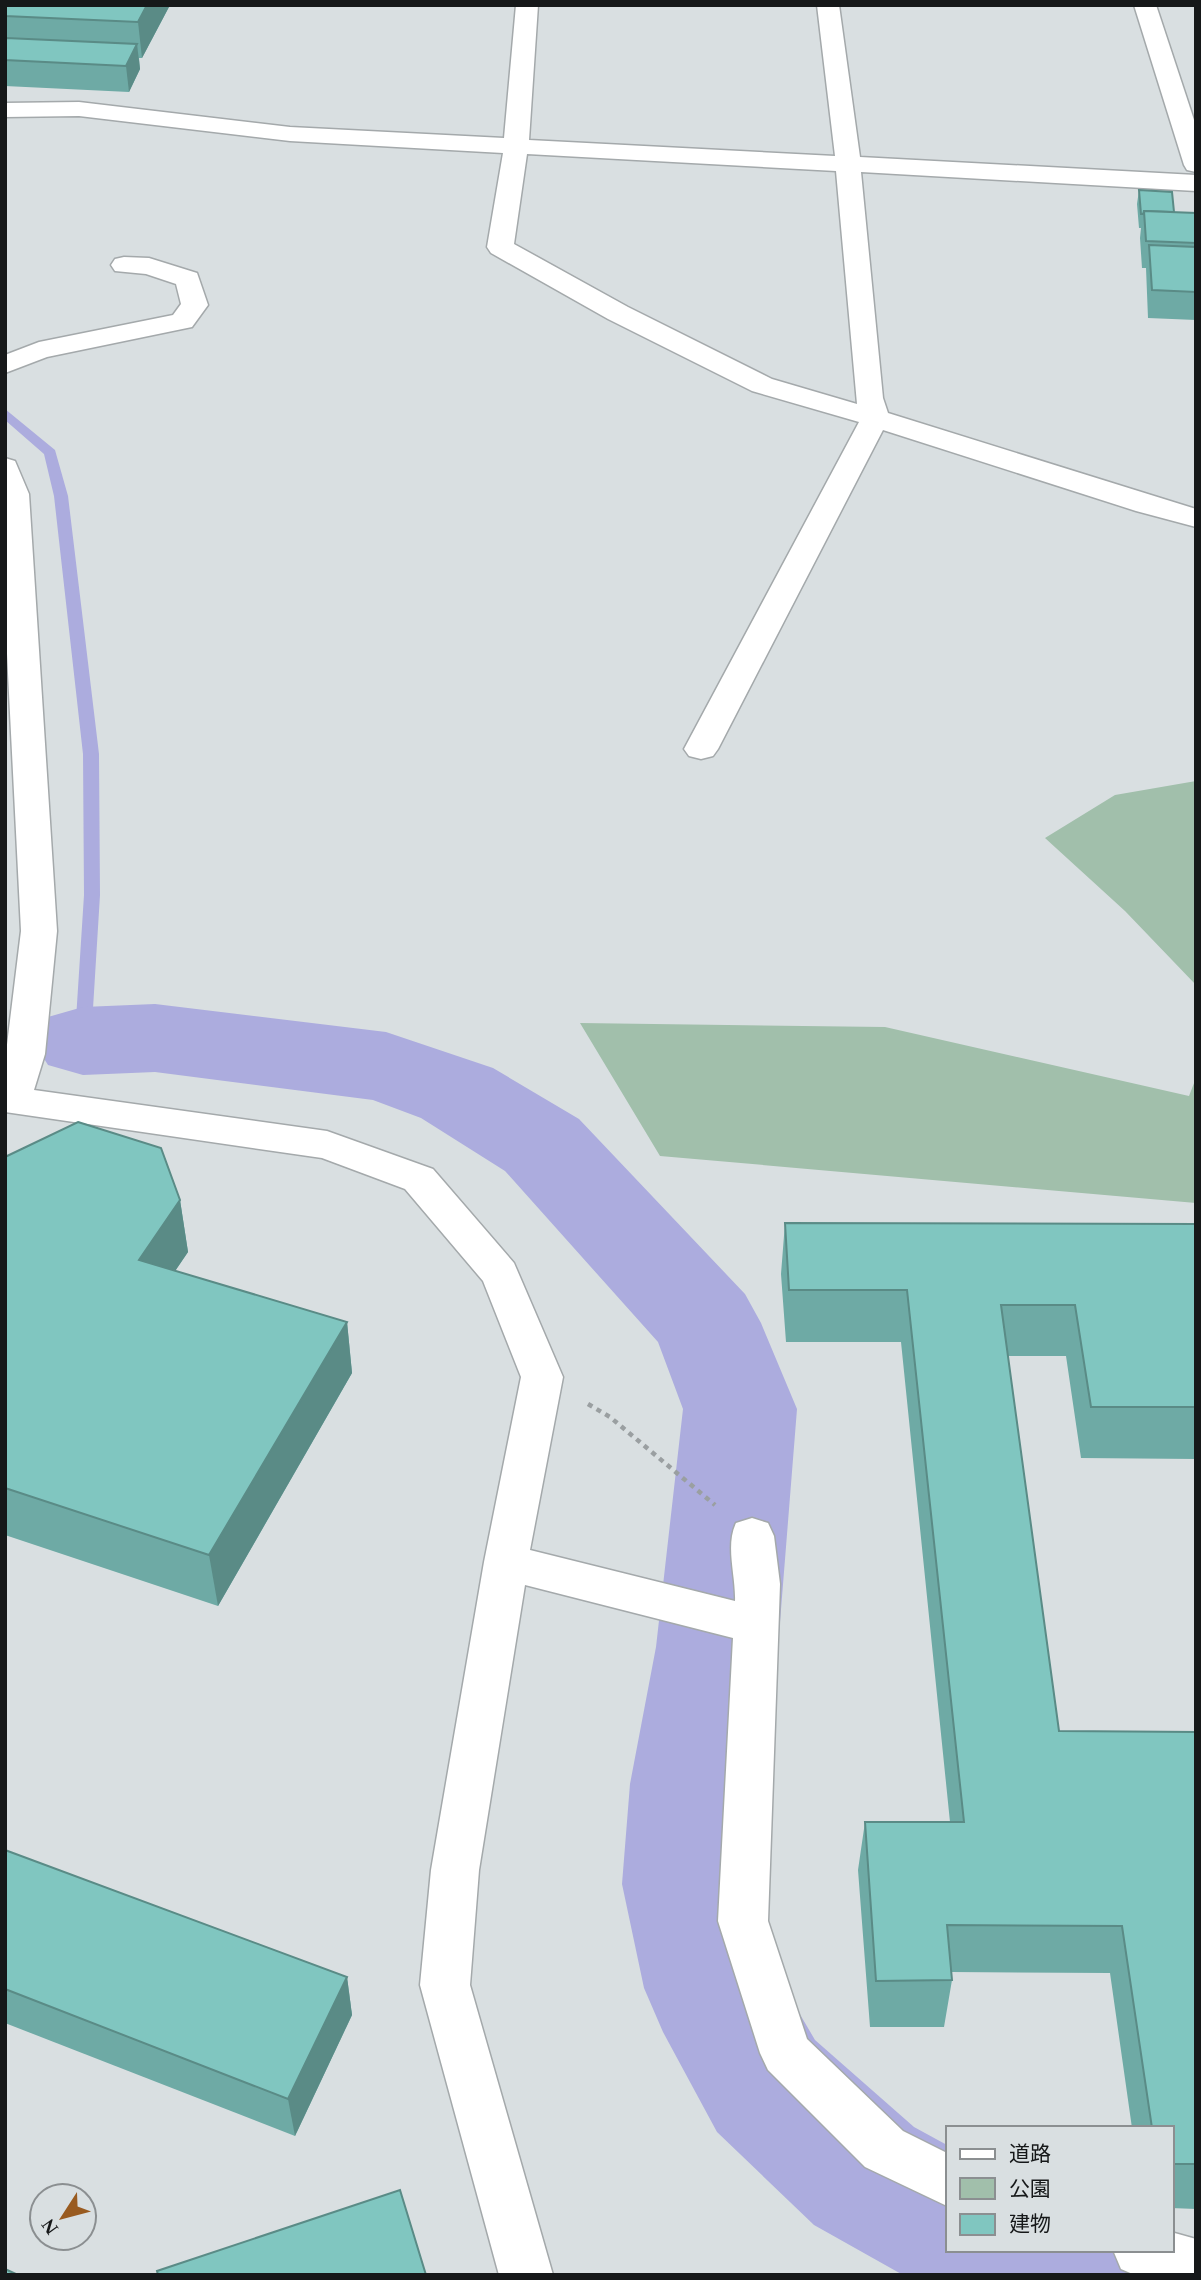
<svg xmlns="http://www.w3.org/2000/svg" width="1201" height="2280" font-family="'Times New Roman','Noto Sans JP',serif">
<rect width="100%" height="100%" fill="#d9dfe1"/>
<g fill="#a1bfab">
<polygon points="1196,781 1196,985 1125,911 1045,838 1115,795"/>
<polygon points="580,1023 885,1027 1189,1096 1196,1078 1196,1203 660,1156"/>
</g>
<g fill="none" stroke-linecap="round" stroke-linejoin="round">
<polygon fill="#acacde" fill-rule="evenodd" points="5,409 55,450 68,496 99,754 100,895 91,1041 83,1047 20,1043 5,1047 5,1035 20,1031 75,1035 84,895 83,754 54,496 44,454 5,420"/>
<polygon fill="#acacde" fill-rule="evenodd" points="155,1004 386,1032 493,1068 579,1119 745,1294 761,1323 797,1409 778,1647 758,1784 752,1884 774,1970 815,2040 914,2127 947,2145 947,2250 1144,2250 1155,2275 903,2275 814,2225 717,2132 663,2032 644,1988 622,1884 630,1784 656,1647 683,1409 658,1342 505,1171 421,1118 373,1100 155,1072 83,1075 48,1065 33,1041 48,1017 83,1007"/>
<defs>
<g id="minor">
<path d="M516,5H538L529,140L835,156L817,5H839L860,157L1196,175V191L861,172L883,398L888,413L1196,509V527L1136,511L883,430L718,749L713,756L701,759L689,756L684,749L859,422L752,391L608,319L491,253L487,247L503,153L290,141L79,116L5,117V103L79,102L290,127L504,138ZM527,154L836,171L857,404L772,379L628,307L514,244Z"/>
<polygon points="1134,5 1156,5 1196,126 1196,172 1187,170 1184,165"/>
<polygon points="124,257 149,258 197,273 208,305 192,327 47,357 5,373 5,355 39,342 173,315 181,304 176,284 146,274 115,271 111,265 115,259"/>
<path d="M5,458L15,461L29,494L57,931L45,1054L34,1090L327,1131L433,1169L514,1263L563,1377L530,1550L735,1601C736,1576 725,1546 736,1523L752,1518L768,1523L774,1536L780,1584L768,1921L807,2039L903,2131L947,2153V2206L865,2167L768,2070L760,2053L718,1921L733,1638L525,1585L479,1870L470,1985L553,2275H499L420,1985L431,1870L484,1562L521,1377L483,1281L405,1189L322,1158L5,1112V1061L21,931L5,614Z"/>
<polygon points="1171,2232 1196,2239 1196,2275 1135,2275 1121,2269 1113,2250 1171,2250"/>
</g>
</defs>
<use href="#minor" stroke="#a4a9ab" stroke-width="3"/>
<polyline stroke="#9a9fa1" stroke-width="4.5" stroke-dasharray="5 5" stroke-linecap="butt" points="588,1404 610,1417 715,1505"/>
<use href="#minor" fill="#fff" fill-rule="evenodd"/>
</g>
<g fill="#6eaaa5">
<polygon points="5,5 170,5 142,58 139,58 140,69 129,92 5,86"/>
<polygon points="1139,190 1174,212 1196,213 1196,320 1148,318 1146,268 1142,268 1140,238 1141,228 1139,228 1137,204"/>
<polygon points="5,1157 180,1200 188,1252 175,1271 347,1322 352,1373 218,1606 5,1535"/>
<polygon points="785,1223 1196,1224 1196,1459 1081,1458 1066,1356 1008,1356 1059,1731 1196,1732 1196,2209 1171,2208 1171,2128 1132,2128 1110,1973 951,1972 952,1980 944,2027 870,2027 858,1870 865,1822 950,1822 901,1342 786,1342 781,1274"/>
<polygon points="5,1850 347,1977 352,2015 295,2136 5,2023"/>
</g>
<g fill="#5a8b86">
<polygon points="147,5 170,5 142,58 138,22"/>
<polygon points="137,44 140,69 129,92 126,66"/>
<polygon points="180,1200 188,1252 148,1311 139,1260"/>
<polygon points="347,1322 352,1373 218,1606 209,1555"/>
<polygon points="347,1977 352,2015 295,2136 288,2099"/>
</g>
<g fill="#80c6c0" stroke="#5a8b86" stroke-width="2">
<polygon points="5,5 147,5 138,22 5,16"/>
<polygon points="6,38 137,44 126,66 5,60"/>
<polygon points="1139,190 1172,192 1174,212 1144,211 1143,214 1141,214"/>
<polygon points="1144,211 1196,213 1196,243 1146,241"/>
<polygon points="1149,245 1196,247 1196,292 1152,290"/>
<polygon points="78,1122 161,1148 180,1200 139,1260 347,1322 209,1555 5,1488 5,1157"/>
<polygon points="785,1223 1196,1224 1196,1407 1091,1407 1075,1305 1001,1305 1059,1731 1196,1732 1196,2164 1171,2164 1171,2128 1152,2128 1122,1926 947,1925 952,1980 876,1981 865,1822 964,1822 907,1290 789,1290"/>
<polygon points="5,1850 347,1977 288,2099 5,1989"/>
<polygon points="400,2190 426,2275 158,2275 157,2271"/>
<polygon points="5,2269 18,2275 5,2275"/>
</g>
<rect width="1201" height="2280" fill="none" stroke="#161819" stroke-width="14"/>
<rect x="946" y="2126" width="228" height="126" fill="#d9dfe1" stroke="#8b8f91" stroke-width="2"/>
<rect x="960" y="2149" width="35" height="10" fill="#ffffff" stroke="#8b8f91" stroke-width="2"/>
<text x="1009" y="2161" font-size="21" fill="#161819">道路</text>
<rect x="960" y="2178" width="35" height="21" fill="#a1bfab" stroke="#8b8f91" stroke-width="2"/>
<text x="1009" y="2196" font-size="21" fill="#161819">公園</text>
<rect x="960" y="2214" width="35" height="21" fill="#80c6c0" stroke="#8b8f91" stroke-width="2"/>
<text x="1009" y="2231" font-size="21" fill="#161819">建物</text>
<g transform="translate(63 2217) rotate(234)"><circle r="33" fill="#d9dfe1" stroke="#8b8f91" stroke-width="2"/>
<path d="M0-5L12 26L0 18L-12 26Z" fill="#995b20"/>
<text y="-10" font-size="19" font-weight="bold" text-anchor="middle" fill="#161819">N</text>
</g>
</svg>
